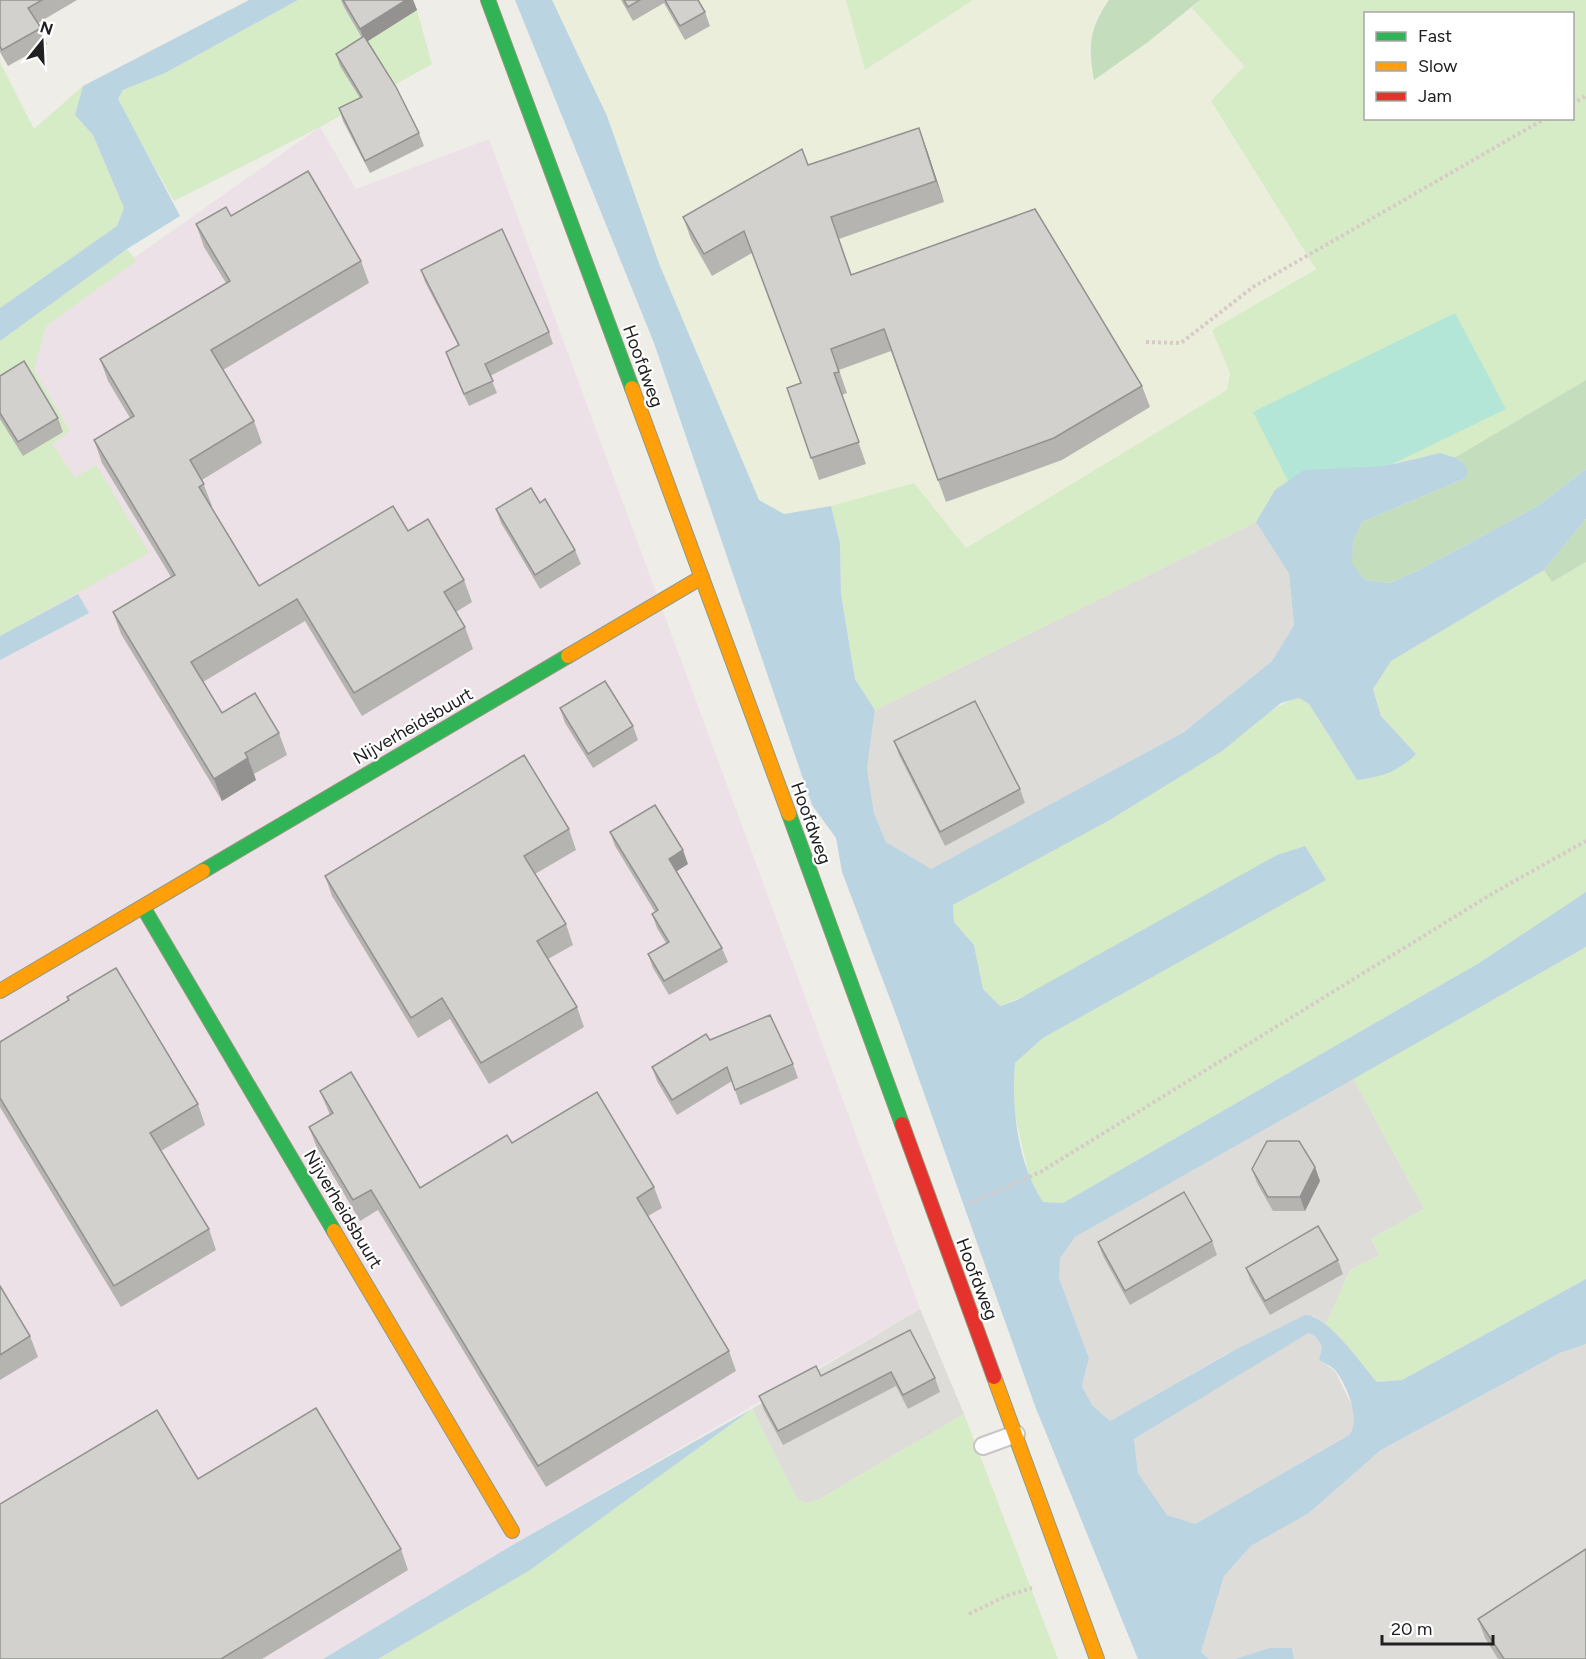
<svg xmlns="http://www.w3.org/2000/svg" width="1586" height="1659" font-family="Figtree,sans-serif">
<rect width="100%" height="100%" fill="#eeede8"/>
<g fill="#dddcd9">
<polygon points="1256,522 1289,574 1294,625 1272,661 1184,732 931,870 886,842 874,813 867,770 875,710"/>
<polygon points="1353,1078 1424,1209 1371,1239 1380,1255 1350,1270 1326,1324 1313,1315 1308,1333 1316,1337 1322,1347 1319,1360 1335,1371 1355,1412 1354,1429 1349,1435 1195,1524 1167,1516 1138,1473 1134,1439 1244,1371 1230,1352 1110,1421 1092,1405 1082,1386 1089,1358 1059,1278 1059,1258 1075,1237"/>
<polygon points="920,1309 964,1414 818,1500 806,1503 797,1499 752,1409"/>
<polygon points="1586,1344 1586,1659 1294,1659 1292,1648 1269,1648 1235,1659 1209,1659 1201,1652 1224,1576 1251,1546 1309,1513 1381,1450 1560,1353"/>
</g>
<polygon fill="#ece1e6" points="320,127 356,189 489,139 920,1309 516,1543 323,1659 0,1659 0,352"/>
<polygon fill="#ebeedb" points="552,0 846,0 866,70 973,0 1109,0 1094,22 1089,52 1094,79 1192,8 1244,66 1211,101 1316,269 1297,278 1230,373 1227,390 965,548 914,483 831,506 784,514 759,500 744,466 660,266 607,116"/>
<g fill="#d6ecc6" fill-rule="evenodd">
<polygon points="298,0 414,0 432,64 320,127 174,201 122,110 118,99 123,90 165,73"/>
<polygon points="846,0 973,0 865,70"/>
<path d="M1200,0H1586V380L1454,458L1440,453L1275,490L1256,522L875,710L855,679L841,594L840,543L831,506L914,483L966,548L1227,390L1230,373L1212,330L1316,269L1211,101L1244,66L1192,8ZM1366,14H1572V118H1366Z"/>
<polygon points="0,62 34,129 83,86 76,115 93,135 124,208 117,226 0,308"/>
<polygon points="127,249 136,261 46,326 34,370 70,431 52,444 75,478 96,465 149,553 0,636 0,341"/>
<path d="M1586,562V892L1479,963L1063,1203L1043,1202L1031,1184L1012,1103L1015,1063L1043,1038L1326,879L999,1006L983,989L974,945L954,922L953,905C1041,857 1128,808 1213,756C1243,737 1265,707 1299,698L1309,704L1357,780L1416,754L1381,716L1373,689L1390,661L1544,570L1552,582Z"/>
<polygon points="1586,947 1586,1279 1402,1380 1377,1382 1326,1324 1350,1270 1380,1255 1371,1239 1424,1209 1353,1078"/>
<polygon points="752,1409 797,1499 806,1503 818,1500 964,1414 1058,1659 378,1659 530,1569"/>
</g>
<g fill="#c4ddbd">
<path d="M1109,0H1200L1148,42L1094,80C1088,45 1089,29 1109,0Z"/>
<polygon points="1586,380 1586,469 1536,507 1419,570 1390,583 1365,580 1351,564 1353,542 1362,522 1466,478 1460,459 1454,458"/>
<polygon points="1586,519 1586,562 1552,582 1544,570"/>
</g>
<polygon fill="#b3e6d7" points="1455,313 1506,409 1302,508 1253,412"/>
<g fill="#bbd4e2" fill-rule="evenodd">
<polygon points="249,0 298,0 165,73 123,90 118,99 180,216 127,249 0,341 0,308 117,226 124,208 93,135 75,115 83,86"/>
<path d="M515,0H552L607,116L660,266L759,500L784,514L831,506L840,543L841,594L855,679L875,710L867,769L874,813L886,842L931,869L1184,732L1272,661L1294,625L1289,574L1256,522L1275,490L1304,470L1385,466L1440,453L1459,459L1468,470L1466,478L1362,522L1353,542L1352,564L1365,580L1390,583L1419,570L1536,507L1586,469V519L1544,570L1391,661L1373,689L1381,716L1416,754C1398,772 1381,777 1357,780L1309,704L1299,698L1281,703L1222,751L1108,821L953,905L954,922L974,945L983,989L1000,1006L1017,1000L1277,855L1305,846L1326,880L1043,1038L1015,1063C1011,1108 1018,1165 1043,1202L1063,1203L1479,963L1586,892V947L1075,1237L1060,1258L1059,1278L1089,1358L1082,1386L1092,1405L1110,1421L1231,1352L1305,1315C1327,1314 1362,1365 1377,1382L1402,1380L1586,1279V1344L1560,1353L1381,1450L1309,1513L1251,1546L1224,1576L1201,1652L1209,1659H1138L1035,1406L898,1020L842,872L836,838L812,805L654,343ZM1308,1333L1316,1337L1322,1347L1319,1360C1324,1363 1331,1366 1335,1370C1346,1383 1362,1421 1349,1435L1195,1524L1167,1515L1138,1473L1134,1439Z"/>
<polygon points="78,594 89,613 0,660 0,636"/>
<polygon points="752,1409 530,1570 378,1659 323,1659 516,1543"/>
<polygon points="1269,1648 1292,1648 1294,1659 1235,1659"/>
</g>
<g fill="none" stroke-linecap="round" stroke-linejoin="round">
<defs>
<polyline id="lane" points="983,1446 1016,1434"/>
<g id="fast">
<polyline points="488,0 632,388"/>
<polyline points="789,814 902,1124"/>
<polyline points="203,871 568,656"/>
<polyline points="143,907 334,1231"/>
</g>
<g id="slow">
<polyline points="632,388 789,814"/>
<polyline points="568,656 702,577"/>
<polyline points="0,991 203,871"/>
<polyline points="334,1231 512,1531"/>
<polyline points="994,1377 1097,1659"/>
</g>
<polyline id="jam" points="902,1124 994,1377"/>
</defs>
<use href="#lane" stroke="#c7c6c4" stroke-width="20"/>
<use href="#fast" stroke="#94997f" stroke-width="16"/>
<use href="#slow" stroke="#94997f" stroke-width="16"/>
<use href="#jam" stroke="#94997f" stroke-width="16"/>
<g stroke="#d7cbc7" stroke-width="4" stroke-dasharray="3 3" stroke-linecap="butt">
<polyline points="1572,104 1586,96"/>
<polyline points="1146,342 1181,343 1253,287 1546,118"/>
<polyline points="969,1204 1042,1171 1495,892 1586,841"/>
<polyline points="969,1614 1006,1596 1032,1588"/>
</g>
<use href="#lane" stroke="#fcfcfc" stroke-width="16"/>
<use href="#fast" stroke="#30b455" stroke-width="14"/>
<use href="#slow" stroke="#ff9f0a" stroke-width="14"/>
<use href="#jam" stroke="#e5322d" stroke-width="14"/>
</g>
<g fill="#b5b4b0">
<polygon points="0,0 77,0 38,23 41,28 47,44 8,66 0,52"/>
<polygon points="341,0 413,0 417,10 367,41 419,133 424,146 370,173 343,121 339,108 360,98 340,66 336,54 362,38 344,7"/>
<polygon points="621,0 698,0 705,12 710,26 685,40 664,3 633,21"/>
<polygon points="927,150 944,202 839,239 852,275 1142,386 1150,407 1062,460 946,502 891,351 839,370 847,393 842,395 866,464 819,480 787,388 801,383 752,253 712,276 691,239 683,217 808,165"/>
<polygon points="231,216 361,261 369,283 223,370 254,421 262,443 202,480 212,506 211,507 259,586 408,531 464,580 472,602 456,612 465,627 473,649 362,716 305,621 203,682 222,713 279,733 287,755 254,774 256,780 222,801 121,634 113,612 171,577 102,463 94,440 130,418 108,381 100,359 226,283 204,247 196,224"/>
<polygon points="421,270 549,332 553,344 490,376 497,393 469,406 450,364 446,352 458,345 425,282"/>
<polygon points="0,376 58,418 63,432 23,456 0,419"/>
<polygon points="540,503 575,550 581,564 540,589 501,523 496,509"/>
<polygon points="560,708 633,726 638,740 593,768 565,723"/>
<polygon points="894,741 1020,789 1025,803 945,846 899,755"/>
<polygon points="569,829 576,850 535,874 566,924 573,945 548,959 577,1007 584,1027 489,1084 450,1019 418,1038 332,896 325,876"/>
<polygon points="610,832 688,864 676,871 722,948 728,962 669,995 653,968 648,954 666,943 657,928 652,914 655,912 615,846"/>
<polygon points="67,997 198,1104 205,1125 161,1151 209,1229 216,1250 121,1307 0,1107 0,1042 68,1000"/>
<polygon points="710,1040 793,1064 798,1078 740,1105 732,1081 677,1115 657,1081 652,1067"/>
<polygon points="320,1091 420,1188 512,1143 654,1187 662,1208 648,1216 729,1351 736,1371 546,1487 378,1210 360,1221 317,1148 309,1127 330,1115"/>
<polygon points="1315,1167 1320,1181 1305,1211 1273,1211 1257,1183 1252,1169"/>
<polygon points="1212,1241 1217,1255 1130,1305 1103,1256 1098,1242"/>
<polygon points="1338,1260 1343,1274 1270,1315 1251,1282 1246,1268"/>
<polygon points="0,1286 30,1336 38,1357 0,1380"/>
<polygon points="910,1330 935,1378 940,1392 908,1409 896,1386 783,1445 764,1410 759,1396 821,1376"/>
<polygon points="198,1479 401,1549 408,1570 262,1659 0,1659"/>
<polygon points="1478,1619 1586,1659 1498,1659 1485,1638"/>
</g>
<g fill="#939290">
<polygon points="406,0 413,0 417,10 365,43 360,29"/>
<polygon points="919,128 927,150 944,202 936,181"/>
<polygon points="248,758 256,780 222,801 214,779"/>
<polygon points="683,850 688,864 674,873 669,859"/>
<polygon points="1315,1167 1320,1181 1305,1211 1300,1197"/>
</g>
<g fill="#d2d1cd" stroke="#939290" stroke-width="1.5">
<polygon points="0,0 42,0 28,8 41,28 2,50 0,46"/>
<polygon points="343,0 406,0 360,29"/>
<polygon points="624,0 640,0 628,7"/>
<polygon points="665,0 698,0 705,12 680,26"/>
<polygon points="364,36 396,87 419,133 365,161 339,108 362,97 336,54"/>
<polygon points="919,128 936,181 831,217 851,275 1035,209 1142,386 1054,438 938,480 884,329 831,349 839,372 834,373 859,442 811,458 787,388 801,383 744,231 704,254 683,217 802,149 808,165"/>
<polygon points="308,171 361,261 211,350 254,421 190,460 204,484 199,487 259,586 393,506 408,531 428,519 464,580 444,592 465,627 354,693 297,599 191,662 222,713 255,693 279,733 245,753 248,758 214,779 113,612 175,575 94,440 134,416 100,359 230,281 196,224 226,207 231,216"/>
<polygon points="502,229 549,332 485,364 493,381 464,394 446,352 459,345 421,270"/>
<polygon points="24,361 58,418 18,442 0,413 0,376"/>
<polygon points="531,488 540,503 545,499 575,550 535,575 496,509"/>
<polygon points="605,681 633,726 588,754 560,708"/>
<polygon points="975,701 1020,789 940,832 894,741"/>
<polygon points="524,755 569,829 524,856 566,924 537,941 577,1007 481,1063 442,998 411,1018 325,876"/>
<polygon points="655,805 683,850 669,859 722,948 664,981 648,954 669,942 652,914 658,910 610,832"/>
<polygon points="116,968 198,1104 150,1133 209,1229 114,1286 0,1098 0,1042 69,1000 67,997"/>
<polygon points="770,1015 793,1064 735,1090 727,1067 672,1100 652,1067 706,1034 710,1040"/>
<polygon points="351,1072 420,1188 507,1135 512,1143 597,1092 654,1187 637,1198 729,1351 538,1466 371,1190 353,1200 309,1127 333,1113 320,1091"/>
<polygon points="1267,1141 1299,1141 1315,1167 1300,1197 1268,1197 1252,1169"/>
<polygon points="1184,1192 1212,1241 1125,1291 1098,1242"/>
<polygon points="1318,1226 1338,1260 1265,1301 1246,1268"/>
<polygon points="0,1286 30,1336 0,1355"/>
<polygon points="910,1330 935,1378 903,1395 891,1372 778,1431 759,1396 816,1366 821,1376"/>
<polygon points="316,1408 401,1549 221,1659 0,1659 0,1504 157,1410 198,1479"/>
<polygon points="1586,1549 1586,1659 1504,1659 1478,1619"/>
</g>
<g text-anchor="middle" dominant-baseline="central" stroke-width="4.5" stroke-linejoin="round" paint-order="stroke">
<g font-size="18" fill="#202020" stroke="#fff">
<text transform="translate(643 366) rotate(70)">Hoofdweg</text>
<text transform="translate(413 726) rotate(-30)">Nijverheidsbuurt</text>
<text transform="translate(811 823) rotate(70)">Hoofdweg</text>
<text transform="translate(343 1209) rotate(59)">Nijverheidsbuurt</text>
<text transform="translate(977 1279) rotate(69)">Hoofdweg</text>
</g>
</g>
<rect x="1364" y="12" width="210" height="108" fill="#ffffff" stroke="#a6a6a6" stroke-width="1.5"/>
<rect x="1376" y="32" width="30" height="9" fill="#30b455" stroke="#a6a6a6" stroke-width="1.5"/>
<text x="1418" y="42" font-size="18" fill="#202020">Fast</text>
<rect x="1376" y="62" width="30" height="9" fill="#ff9f0a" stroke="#a6a6a6" stroke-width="1.5"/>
<text x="1418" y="72" font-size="18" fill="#202020">Slow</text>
<rect x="1376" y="92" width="30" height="9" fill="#e5322d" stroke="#a6a6a6" stroke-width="1.5"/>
<text x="1418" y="102" font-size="18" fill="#202020">Jam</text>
<g transform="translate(42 42) rotate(18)" stroke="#ffffff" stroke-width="4.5" paint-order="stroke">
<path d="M0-4.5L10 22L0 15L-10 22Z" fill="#202020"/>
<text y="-9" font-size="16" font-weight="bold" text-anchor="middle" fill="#202020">N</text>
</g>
<path d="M1382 1635v9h111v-9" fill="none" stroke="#202020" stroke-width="3"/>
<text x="1391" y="1635" font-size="18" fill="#202020" stroke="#ffffff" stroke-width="4.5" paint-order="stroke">20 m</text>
</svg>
